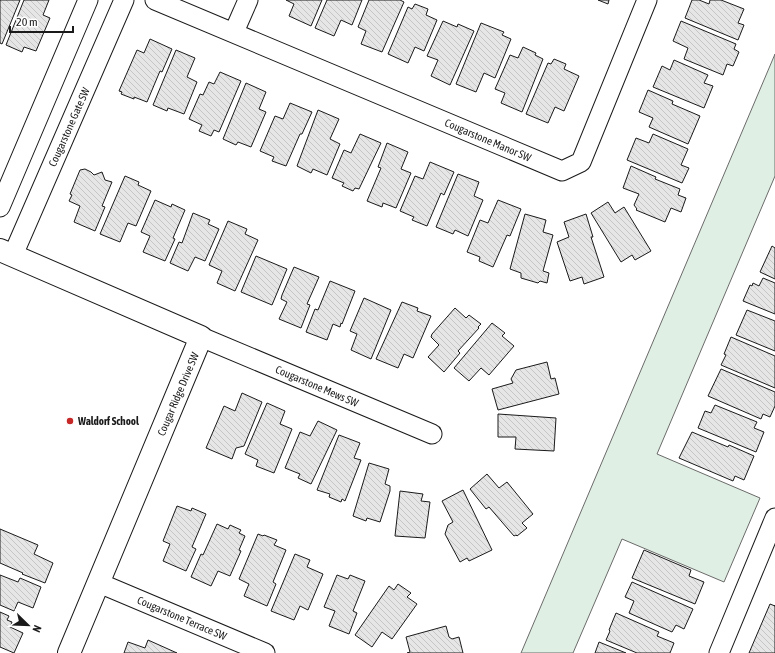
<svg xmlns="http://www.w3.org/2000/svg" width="775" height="653" font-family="'Asap Condensed',sans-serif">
<defs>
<pattern id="building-back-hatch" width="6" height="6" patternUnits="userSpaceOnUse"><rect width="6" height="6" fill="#e6e6e6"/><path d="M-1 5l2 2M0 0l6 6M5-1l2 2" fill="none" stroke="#c5c5c5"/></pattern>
</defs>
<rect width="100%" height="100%" fill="#fff"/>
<polygon fill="#e0efe3" stroke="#6a6a6a" points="775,54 775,176 657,454 760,498 724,582 622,539 573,653 521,653"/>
<g fill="url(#building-back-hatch)" stroke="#1a1a1a">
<polygon points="0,0 20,0 2,44 0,43"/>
<polygon points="24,0 49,0 43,15 50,18 36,51 24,47 22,52 6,45"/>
<polygon points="286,0 322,0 311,26 289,16 294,4"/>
<polygon points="327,0 362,0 352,25 341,20 334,36 315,28"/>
<polygon points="369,0 400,0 404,2 382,52 361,44 366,31 358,27"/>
<polygon points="598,0 609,0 608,4"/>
<polygon points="692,0 699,0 709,4 710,0 721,0 744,9 738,23 744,25 738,40 685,18"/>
<polygon points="415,4 428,9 426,15 437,20 424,51 415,47 408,63 388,54 408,7 412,9"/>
<polygon points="443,21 457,27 458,24 474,31 450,85 431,76 438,60 427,56"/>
<polygon points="681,21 736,44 734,49 739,52 733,66 727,64 723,75 684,59 688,48 673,41"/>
<polygon points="481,23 504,32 502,35 511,39 495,78 484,73 476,92 456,84"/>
<polygon points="150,39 172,49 162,72 160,71 147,102 134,97 134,99 121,94 122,92 119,91 137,50 144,53"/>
<polygon points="523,47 536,53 535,55 543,59 522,112 501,103 505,93 495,89 510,55 518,58"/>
<polygon points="176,50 195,58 187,77 197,82 184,114 168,108 167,111 153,105"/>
<polygon points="554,59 566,64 564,69 579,76 564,111 555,107 548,123 526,114 548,63 551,64"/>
<polygon points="674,60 708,75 704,83 713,86 704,108 653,87 662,66 670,70"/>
<polygon points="220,72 241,81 219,132 214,130 211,136 199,131 202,125 189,119 200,94 203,95 209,82 214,84"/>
<polygon points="246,83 266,92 259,109 266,112 251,147 238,142 236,145 223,139"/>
<polygon points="648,90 673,101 672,104 700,116 688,144 649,127 653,118 639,112"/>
<polygon points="290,103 312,112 302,134 300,134 286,166 272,161 274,157 260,151 275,116 283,119"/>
<polygon points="318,110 339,119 330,139 340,144 327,175 313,169 311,173 297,166"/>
<polygon points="360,134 381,143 359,189 355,188 353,191 342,186 344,183 332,178 344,150 351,153"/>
<polygon points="653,134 688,149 681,165 689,168 682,183 627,160 636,138 649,143"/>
<polygon points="387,143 408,152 401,169 411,173 396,208 383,203 382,207 367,201 381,168 378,167"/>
<polygon points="430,162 454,172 444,195 441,193 427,226 412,220 414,217 400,211 415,176 423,179"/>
<polygon points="631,166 656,177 655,179 680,189 678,195 686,198 681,212 671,208 665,222 636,210 637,209 634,205 639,194 623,188"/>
<polygon points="85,169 91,172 94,175 102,172 105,180 112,182 102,206 105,207 95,231 74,222 80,206 69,201 72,195 70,194 80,170"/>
<polygon points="458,174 479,182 474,196 483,200 468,236 455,230 453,234 436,227"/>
<polygon points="125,176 139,182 138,185 151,191 136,226 128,223 120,242 100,234"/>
<polygon points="155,200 171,207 172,204 185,210 173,238 175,239 165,261 143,252 150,236 141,232"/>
<polygon points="498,200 521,209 510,236 507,235 493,267 479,261 480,257 467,252 480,220 488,223"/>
<polygon points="608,202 615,213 624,207 651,251 635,260 632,255 621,262 591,213"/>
<polygon points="193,213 210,220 208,224 219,229 205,261 195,257 188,271 170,263 179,242 182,243"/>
<polygon points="525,214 546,220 543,232 553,235 543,271 549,273 547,283 540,281 538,283 521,278 521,273 510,269"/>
<polygon points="586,214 593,237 591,237 604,277 584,284 582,277 570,281 557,242 569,237 564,222"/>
<polygon points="228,221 247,229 245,234 258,240 235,291 217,283 222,271 209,265"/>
<polygon points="772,246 775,248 775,279 760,272"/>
<polygon points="256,256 287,269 272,305 241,292"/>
<polygon points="294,267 319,277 307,304 310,305 301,328 279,319 287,302 281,299 282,295"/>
<polygon points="763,278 775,283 775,314 743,301 750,285 752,286 753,283 759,286"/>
<polygon points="330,281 355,291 342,324 341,323 340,327 333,324 327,340 306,332 315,309 318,310"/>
<polygon points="364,298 391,310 371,359 351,350 357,334 350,331"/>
<polygon points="402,302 418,308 417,311 431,316 413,358 404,354 398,368 376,359"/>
<polygon points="455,308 466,318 469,315 481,324 478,327 479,328 458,351 460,353 444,372 428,357 439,345 431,337 432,334"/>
<polygon points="747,310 775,321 775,351 736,335"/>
<polygon points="492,323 505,333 502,336 514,346 489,375 481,368 469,381 454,368"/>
<polygon points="731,337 775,356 775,388 721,365 726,355 724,354"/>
<polygon points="547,362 551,379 555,378 559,394 498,410 492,389 513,383 511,379 516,370"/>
<polygon points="721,369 775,392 775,406 770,417 763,414 761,419 708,396"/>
<polygon points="242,393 262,402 244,446 236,448 232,459 206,448 224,406 235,411"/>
<polygon points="267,403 285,411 280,424 292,429 274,473 256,466 258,460 245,454"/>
<polygon points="715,405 757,422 754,428 764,432 756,452 698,428 705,411 711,413"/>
<polygon points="498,414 556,418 554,451 515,449 516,437 498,437"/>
<polygon points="318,421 337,430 311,484 298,478 300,474 285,468 300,432 310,436"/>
<polygon points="692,432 728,447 729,445 754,456 744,480 735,476 733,481 679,458"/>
<polygon points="339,435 360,443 354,458 361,460 345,501 342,499 341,502 329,497 330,494 317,490"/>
<polygon points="369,463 389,469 385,484 390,486 390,491 380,522 367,518 366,521 353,516"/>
<polygon points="487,474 499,488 507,482 533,514 522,523 527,528 517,536 516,535 514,536 489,507 486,509 470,489"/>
<polygon points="463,490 492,550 469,561 467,558 460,562 445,534 448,525 453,522 442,501"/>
<polygon points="400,491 423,494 421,501 430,502 425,538 395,536"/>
<polygon points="177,506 191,511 192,508 206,514 192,547 196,549 186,571 163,561 170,544 163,541"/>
<polygon points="217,524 228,529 230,525 241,530 239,533 245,536 239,550 241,551 230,576 218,571 211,586 191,577 201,554 203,555"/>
<polygon points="0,529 38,545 34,554 53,563 45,583 22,574 23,573 0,563"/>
<polygon points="258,534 263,536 264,535 277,540 274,545 286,550 273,582 276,584 267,606 244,596 249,584 239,579"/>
<polygon points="644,550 691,570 689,576 704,582 695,604 632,578"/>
<polygon points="295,554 310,560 307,567 323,574 308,610 300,606 294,620 271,611"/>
<polygon points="0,575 18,582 20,578 41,587 33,608 18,602 14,611 0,605"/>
<polygon points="337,575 348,579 350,575 365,581 353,611 357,613 349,634 329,626 335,611 324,607"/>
<polygon points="632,582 693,609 684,629 676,625 672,632 629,613 634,601 625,597"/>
<polygon points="398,584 411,593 407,597 417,604 392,639 382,632 372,647 355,635 389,586 394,590"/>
<polygon points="770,604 775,606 775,605 775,653 749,653"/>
<polygon points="0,612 9,616 7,620 12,622 10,627 23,633 14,653 0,647"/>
<polygon points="616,613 659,632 657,636 674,643 670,653 637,653 606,640 610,631 609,630"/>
<polygon points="446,626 449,637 452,639 459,637 463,653 407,653 410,652 406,637"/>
<polygon points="148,640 177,653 124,653 128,642 145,648"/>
<polygon points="599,642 626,653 595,653"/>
</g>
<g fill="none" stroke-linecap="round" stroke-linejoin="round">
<defs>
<g id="street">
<polyline points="155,0 562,171 581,162 647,0"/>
<polyline points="234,32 248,0"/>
<polyline points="0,207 88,0"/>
<polyline points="13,255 124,0"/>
<polyline points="201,337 432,434"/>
<polyline points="99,583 265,653"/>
<polyline points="719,653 775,518"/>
</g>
<polyline id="secondary" points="0,250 201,337 69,653"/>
</defs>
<use href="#street" stroke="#1a1a1a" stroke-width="21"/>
<use href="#secondary" stroke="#1a1a1a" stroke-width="24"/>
<use href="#street" stroke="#fff" stroke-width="19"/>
<use href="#secondary" stroke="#fff" stroke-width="22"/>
</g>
<circle fill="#c62828" stroke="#fff" stroke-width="1.5" cx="70" cy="421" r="4"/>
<g text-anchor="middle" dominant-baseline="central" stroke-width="3" stroke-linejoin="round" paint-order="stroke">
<g font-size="11" fill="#1a1a1a" stroke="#fff">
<text transform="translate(69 127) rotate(-66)">Cougarstone Gate SW</text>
<text transform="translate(488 140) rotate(23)">Cougarstone Manor SW</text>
<text transform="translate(317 386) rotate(23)">Cougarstone Mews SW</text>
<text transform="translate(178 394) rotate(-67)">Cougar Ridge Drive SW</text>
<text transform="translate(182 618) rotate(23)">Cougarstone Terrace SW</text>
</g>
<g font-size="11" font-weight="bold" fill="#1a1a1a" stroke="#fff" text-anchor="start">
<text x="78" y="421">Waldorf School</text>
</g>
</g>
<g transform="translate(28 625) rotate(113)" stroke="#ffffff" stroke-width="3" paint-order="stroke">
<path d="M0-3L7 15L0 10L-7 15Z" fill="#1a1a1a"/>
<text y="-6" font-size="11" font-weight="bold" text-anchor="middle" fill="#1a1a1a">N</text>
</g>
<path d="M10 26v6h63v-6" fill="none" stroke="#1a1a1a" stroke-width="2"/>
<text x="16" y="26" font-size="12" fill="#1a1a1a" stroke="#ffffff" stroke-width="3" paint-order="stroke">20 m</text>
</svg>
